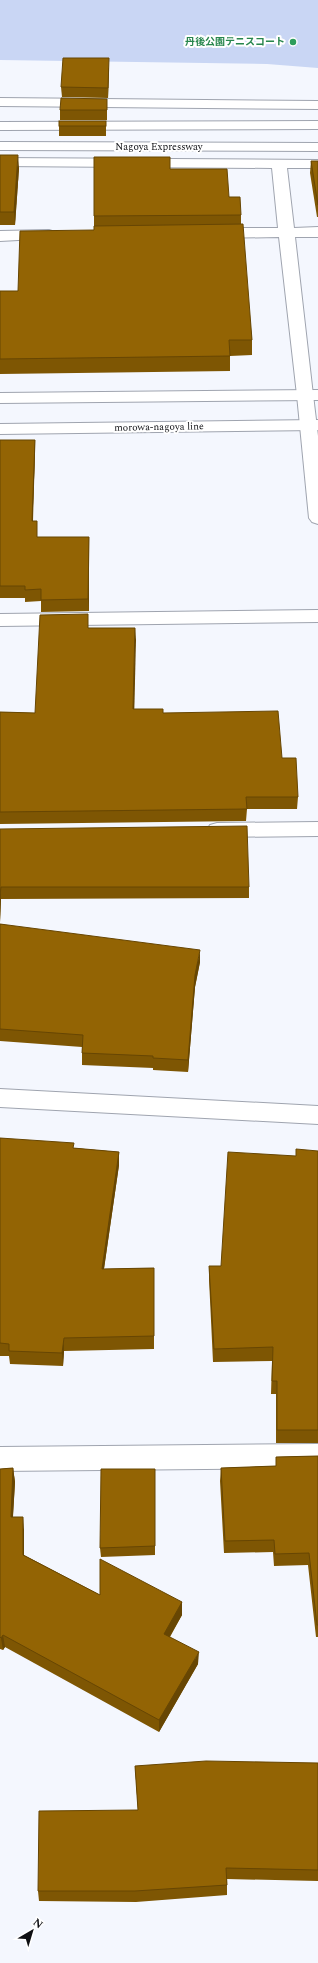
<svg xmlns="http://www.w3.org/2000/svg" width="318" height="1963" font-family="Spectral,'Noto Sans JP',serif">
<rect width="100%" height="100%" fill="#f4f7fe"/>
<polygon fill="#c9d6f4" points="0,0 318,0 318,68 267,64 0,60"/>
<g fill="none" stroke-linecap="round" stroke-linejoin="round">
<defs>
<g id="minor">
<polygon points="0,158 318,160 318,168 287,168 294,228 318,227 318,237 295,237 313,395 311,399 305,400 299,399 297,395 279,237 213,238 207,236 205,233 207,230 213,228 278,228 272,168 0,166"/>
<polygon points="49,230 55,232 57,235 55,238 0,241 0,231"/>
<polygon points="318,610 318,622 0,626 0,614"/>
<polygon points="318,822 318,836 217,837 210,835 207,830 210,825 217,823"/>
<polygon points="318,1444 318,1468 0,1471 0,1447"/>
</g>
<g id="tertiary">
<polygon points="305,390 311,391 313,395 318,436 318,524 312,522 309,518 297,395 299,391"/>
<polygon points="0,1089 318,1106 318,1124 0,1107"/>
</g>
<g id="primary">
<polygon points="318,390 318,400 0,403 0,393"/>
<polygon points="318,420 318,430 0,434 0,424"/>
</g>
<g id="motorway">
<polygon points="0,98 318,101 318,109 0,106"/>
<polygon points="318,121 318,129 0,130 0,122"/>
<polygon points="0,142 318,143 318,151 0,150"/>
</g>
</defs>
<use href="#minor" stroke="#9fa4af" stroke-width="2"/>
<use href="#tertiary" stroke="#9fa4af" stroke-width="2"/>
<use href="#primary" stroke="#9fa4af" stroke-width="2"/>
<use href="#motorway" stroke="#9fa4af" stroke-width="2"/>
<use href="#minor" fill="#fff" fill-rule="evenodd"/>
<use href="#tertiary" fill="#fff" fill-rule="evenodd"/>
<use href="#primary" fill="#fff" fill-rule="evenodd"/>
<use href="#motorway" fill="#fff" fill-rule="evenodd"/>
</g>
<g fill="#7e5603">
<polygon points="109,68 108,98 62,97 61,87"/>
<polygon points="107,109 107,120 60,120 60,110"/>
<polygon points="106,121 106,136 59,136 59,126"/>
<polygon points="0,155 19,168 15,225 0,225"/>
<polygon points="94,157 170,169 229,197 241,215 241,224 252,340 252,355 230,356 230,371 0,374 0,291 18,291 94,230"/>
<polygon points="311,161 318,161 318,217 317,217 310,173"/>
<polygon points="0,440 35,440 35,452 33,521 37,537 89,537 89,611 41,612 41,601 25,602 25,598 0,598"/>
<polygon points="88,628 135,628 134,709 163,713 282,758 298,797 297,809 247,809 246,821 0,824 0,712 35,713"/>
<polygon points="0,829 249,887 249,898 1,899 0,922"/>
<polygon points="0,924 200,962 195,987 188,1072 153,1070 153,1068 82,1065 82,1047 0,1041"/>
<polygon points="0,1138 74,1148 119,1152 119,1165 104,1269 154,1268 154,1349 64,1351 63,1366 10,1364 9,1356 0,1356"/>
<polygon points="318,1151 318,1443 276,1443 276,1394 271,1394 272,1361 213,1362 209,1279 209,1266 221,1266 296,1156"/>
<polygon points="318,1456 318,1637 316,1637 308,1565 274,1566 273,1552 224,1553 220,1481 221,1468 276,1466 276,1457"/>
<polygon points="13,1468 15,1482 13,1517 24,1530 24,1555 100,1595 182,1602 182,1615 170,1637 198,1664 159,1732 5,1647 3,1650 0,1649 0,1469"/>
<polygon points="155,1469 155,1555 101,1557 100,1548"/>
<polygon points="318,1763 318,1881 227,1879 227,1895 136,1902 39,1901 38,1891 138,1810 135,1766"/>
</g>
<g fill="#674603">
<polygon points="109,58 109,68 108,98 108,88"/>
<polygon points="18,155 19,168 15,225 14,212"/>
<polygon points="35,440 35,452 32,533 32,521"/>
<polygon points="89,537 89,611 88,599"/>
<polygon points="135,628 136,640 134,721 133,709"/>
<polygon points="1,887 1,899 0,922 0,895"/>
<polygon points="200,950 200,962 195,987 188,1072 188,1060 195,975"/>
<polygon points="119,1152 119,1165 102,1282 102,1269"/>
<polygon points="64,1338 64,1351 63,1366 62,1353"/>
<polygon points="13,1468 15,1482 12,1530 11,1517"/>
<polygon points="23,1517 24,1530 24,1568 23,1555"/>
<polygon points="182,1602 182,1615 164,1646 164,1634"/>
<polygon points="3,1635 5,1647 3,1650 1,1638"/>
<polygon points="199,1652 198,1664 159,1732 159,1720"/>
</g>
<g fill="#936404" stroke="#674603">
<polygon points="63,58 109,58 108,88 61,87"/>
<polygon points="61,98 107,99 107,110 60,110"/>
<rect x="59" y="121" width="47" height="5"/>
<polygon points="0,155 18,155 14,212 0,212"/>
<polygon points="94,157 170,157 170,169 227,169 229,197 240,197 241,215 94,216"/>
<polygon points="311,161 318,161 318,205"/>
<polygon points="243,224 252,340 229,340 230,356 0,359 0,291 18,291 20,231 94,230 94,226"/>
<polygon points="0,440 35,440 32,521 37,521 37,537 89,537 88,599 41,600 41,589 25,590 25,586 0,586"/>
<polygon points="88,614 88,628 135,628 133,709 163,709 163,713 278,711 282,758 296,758 298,797 246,797 247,809 0,812 0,712 35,713 40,615"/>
<polygon points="247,826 249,887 1,887 0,895 0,829"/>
<polygon points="0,924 200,950 195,975 188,1060 153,1058 153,1056 82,1053 83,1035 0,1029"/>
<polygon points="0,1138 74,1143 73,1148 119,1152 102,1269 154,1268 154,1336 64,1338 62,1353 9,1351 9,1344 0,1343"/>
<polygon points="296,1149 318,1151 318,1430 277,1430 277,1381 272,1381 273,1347 214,1349 209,1266 221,1266 228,1152 296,1156"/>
<polygon points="318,1456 318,1625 317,1625 309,1553 275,1554 274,1540 225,1541 221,1468 276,1466 276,1457"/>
<polygon points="13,1468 11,1517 23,1517 23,1555 100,1595 100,1559 182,1602 164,1634 199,1652 159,1720 3,1635 1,1638 0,1637 0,1469"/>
<polygon points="101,1469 155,1469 155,1546 100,1548"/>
<polygon points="206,1761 318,1763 318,1870 226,1868 227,1885 135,1891 38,1891 39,1811 138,1810 135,1766"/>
</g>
<circle fill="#2e9e5b" stroke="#fff" stroke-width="1.5" cx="293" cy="42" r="4"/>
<g text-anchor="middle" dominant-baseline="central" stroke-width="4" stroke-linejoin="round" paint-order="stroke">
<g font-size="10" font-weight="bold" fill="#27864d" stroke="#fff" text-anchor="end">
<text x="285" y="42">丹後公園テニスコート</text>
</g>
<g font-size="10" fill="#0e0f13" stroke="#fff">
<text x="159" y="147">Nagoya Expressway</text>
<text transform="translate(159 427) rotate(-1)">morowa-nagoya line</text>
</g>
</g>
<g transform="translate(32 1931) rotate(38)" stroke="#ffffff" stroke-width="3" paint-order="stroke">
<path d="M0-3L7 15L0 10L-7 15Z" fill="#0e0f13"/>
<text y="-6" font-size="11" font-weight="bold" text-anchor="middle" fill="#0e0f13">N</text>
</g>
</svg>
